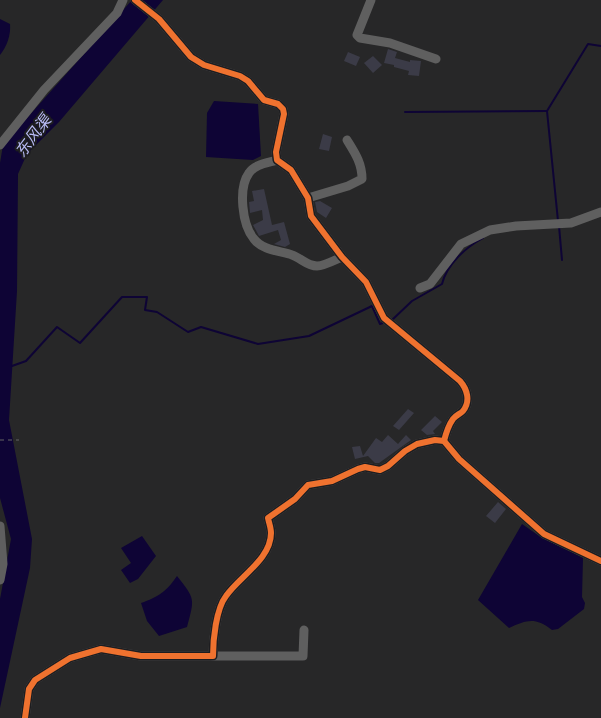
<svg xmlns="http://www.w3.org/2000/svg" width="601" height="718" font-family="Jost,'Noto Sans SC',sans-serif">
<rect width="100%" height="100%" fill="#272728"/>
<g fill="#0e0435">
<polygon points="132,0 163,0 59,122 27,154 18,174 17,291 9,420 32,539 30,568 0,708 0,599 11,539 0,498 0,163 3,145"/>
<path d="M0,19L10,24C11,35 7,46 0,55Z"/>
<polygon points="214,101 258,104 261,156 253,160 206,157 207,113"/>
<path d="M522,524L542,538L583,558L582,597L585,603L584,609L558,629L552,630C535,617 527,620 509,628L478,600Z"/>
<polygon points="142,536 156,556 138,579 130,583 121,570 131,563 121,548"/>
<path d="M177,576C195,599 195,598 187,627L159,636L147,621L141,603C158,597 166,592 177,576Z"/>
</g>
<g fill="none" stroke-linecap="round" stroke-linejoin="round">
<g stroke="#0e0435" stroke-width="2">
<polyline points="405,112 547,111"/>
<polyline points="558,221 547,111 588,44 601,46"/>
<polyline points="559,226 562,260"/>
<path d="M392,320L412,301L442,284C447,264 465,248 483,238"/>
<polyline points="12,366 26,361 57,327 80,343 122,297 147,297 145,310 157,312 188,332 201,327 258,344 309,336 372,306 380,324 383,323"/>
</g>
</g>
<g fill="#3b3b47">
<polygon points="388,49 397,52 395,58 410,62 410,60 421,61 419,76 408,75 409,71 394,67 394,65 384,63"/>
<polygon points="348,52 360,57 356,66 344,61"/>
<polygon points="373,56 382,65 373,73 364,63"/>
<polygon points="323,134 332,137 329,151 319,149"/>
<polygon points="264,189 272,225 284,222 290,244 285,247 274,244 281,240 278,230 259,236 253,225 263,220 262,210 250,213 249,202 254,201 252,191"/>
<polygon points="320,201 332,208 326,218 317,212 315,202"/>
<polygon points="408,409 414,413 399,430 393,426"/>
<polygon points="435,416 442,422 433,431 435,434 427,435 421,430"/>
<polygon points="388,435 398,444 406,435 411,440 379,463 375,463 368,456 355,459 352,447 360,446 363,456 376,438 382,442"/>
<polygon points="498,502 506,509 495,523 486,516"/>
</g>
<g fill="none" stroke-linecap="round" stroke-linejoin="round">
<polyline stroke="#656565" stroke-width="1" stroke-dasharray="4 4" stroke-linecap="butt" points="0,440 19,440"/>
<g stroke="#5f5f5f" stroke-width="9">
<path d="M135,0L159,19L191,57L204,65L240,76L248,81L264,100L278,104L283,109L284,114L276,152L277,160L291,170L308,198L311,216L342,257L366,282L384,318L460,381C467,389 471,401 463,411C460,414 456,415 453,419C448,426 446,433 444,441"/>
<polyline points="371,0 357,35 360,38 390,43 436,59"/>
<polyline points="0,145 44,90 117,13 123,0"/>
<path d="M277,160C268,163 255,164 249,173C238,188 242,225 254,239C262,250 280,251 292,255C301,258 307,266 317,266C324,266 335,260 342,257"/>
<path d="M308,198L348,186L362,179C362,163 355,153 347,140"/>
<polyline points="420,288 430,284 461,244 490,230 516,226 571,223 601,212"/>
<polyline points="0,526 3,564 0,580"/>
<polyline points="213,656 303,656 304,630"/>
<path d="M25,718L29,689L35,680L70,658L101,649L141,656H213C213,640 216,609 226,596C240,576 271,559 271,533C271,528 269,523 268,518L295,499L308,485L332,481L358,469L365,467L380,470L388,466L405,451L417,444L435,440L444,441L459,459L544,534L601,561"/>
</g>
<defs>
<g id="cycleway">
<path d="M135,0L159,19L191,57L204,65L240,76L248,81L264,100L278,104L283,109L284,114L276,152L277,160L291,170L308,198L311,216L342,257L366,282L384,318L460,381C467,389 471,401 463,411C460,414 456,415 453,419C448,426 446,433 444,441"/>
<path d="M25,718L29,689L35,680L70,658L101,649L141,656H213C213,640 216,609 226,596C240,576 271,559 271,533C271,528 269,523 268,518L295,499L308,485L332,481L358,469L365,467L380,470L388,466L405,451L417,444L435,440L444,441L459,459L544,534L601,561"/>
</g>
</defs>
<use href="#cycleway" stroke="#1d1d20" stroke-width="9"/>
<use href="#cycleway" stroke="#ef722f" stroke-width="6"/>
</g>
<g text-anchor="middle" dominant-baseline="central" stroke-width="4" stroke-linejoin="round" paint-order="stroke">
<g font-size="16" font-style="italic" fill="#b7baf3" stroke="#1d1d20">
<text transform="translate(33 136) rotate(-53)">东风渠</text>
</g>
</g>
</svg>
